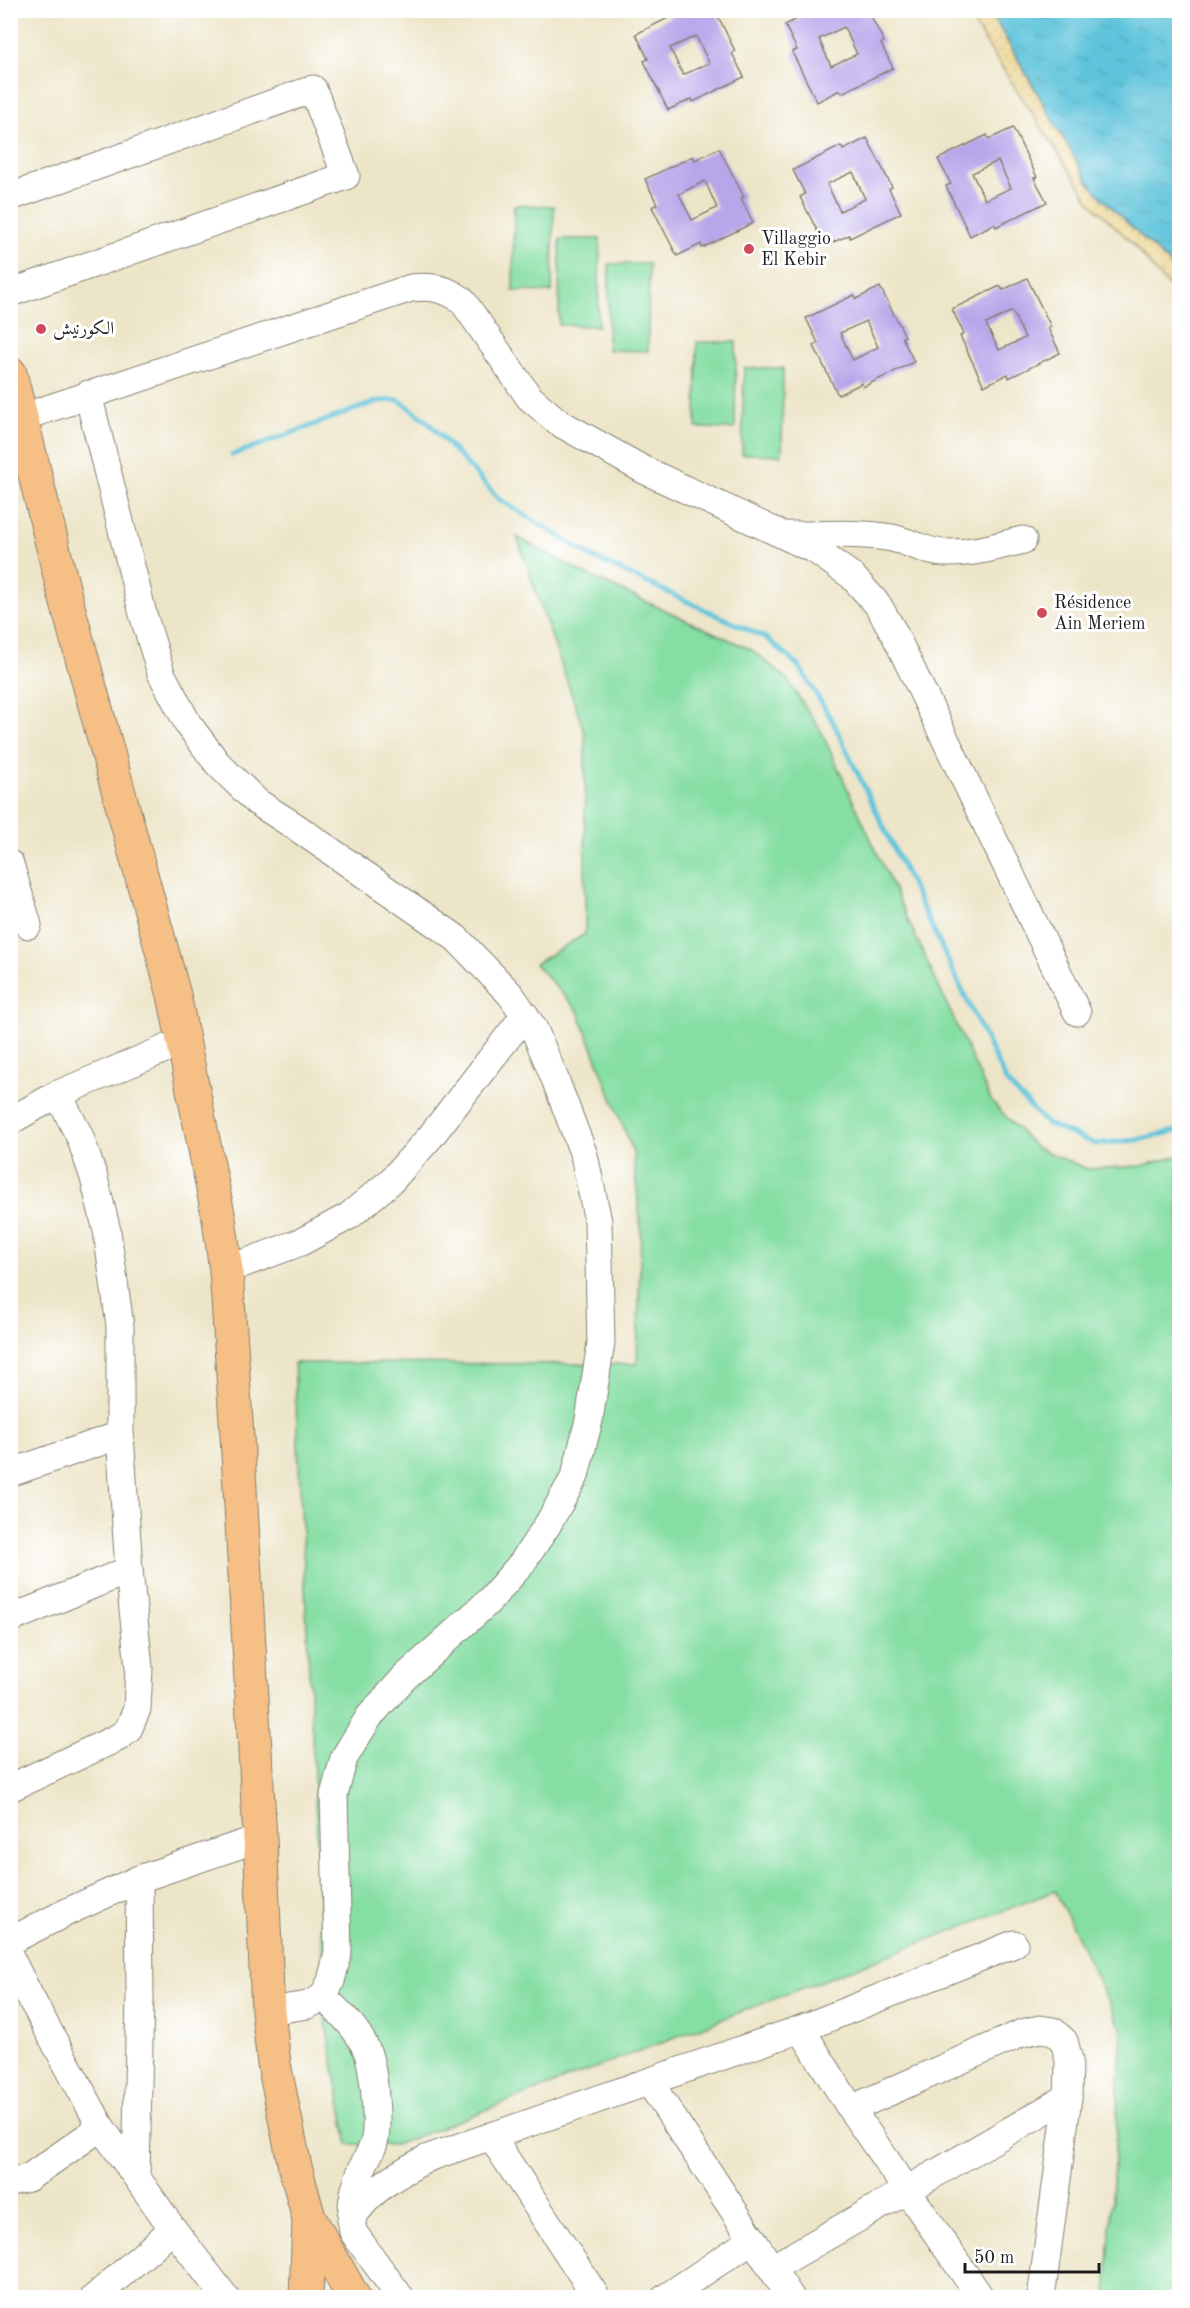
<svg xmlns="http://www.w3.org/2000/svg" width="1190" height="2308" font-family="'Old Standard TT',Amiri,serif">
<defs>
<pattern id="sand-dots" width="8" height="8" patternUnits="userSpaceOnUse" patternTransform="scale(1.5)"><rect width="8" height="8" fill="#eeda9e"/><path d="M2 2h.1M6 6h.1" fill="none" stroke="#ccba88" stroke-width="1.8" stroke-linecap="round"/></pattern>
<pattern id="water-ripples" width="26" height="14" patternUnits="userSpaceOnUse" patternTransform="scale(1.5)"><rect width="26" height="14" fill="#5ec4db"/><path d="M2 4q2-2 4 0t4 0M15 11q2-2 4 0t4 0" fill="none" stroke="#51a8bb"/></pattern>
</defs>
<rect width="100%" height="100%" fill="#fff"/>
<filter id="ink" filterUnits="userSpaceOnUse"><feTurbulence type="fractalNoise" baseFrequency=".0167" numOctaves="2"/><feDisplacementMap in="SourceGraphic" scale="12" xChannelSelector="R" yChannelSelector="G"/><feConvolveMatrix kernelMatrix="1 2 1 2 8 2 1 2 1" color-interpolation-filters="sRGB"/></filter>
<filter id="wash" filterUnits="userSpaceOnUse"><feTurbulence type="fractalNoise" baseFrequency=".008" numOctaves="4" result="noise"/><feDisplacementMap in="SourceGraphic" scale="24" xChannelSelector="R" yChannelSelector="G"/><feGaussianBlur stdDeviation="1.35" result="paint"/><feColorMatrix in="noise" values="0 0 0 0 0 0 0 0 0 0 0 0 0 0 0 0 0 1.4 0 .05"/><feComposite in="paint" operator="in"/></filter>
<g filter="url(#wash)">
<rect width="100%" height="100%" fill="#ede5c8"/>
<g fill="#85dea3" stroke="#507d60" stroke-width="1.5">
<polygon points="514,205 554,206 552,292 513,291"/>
<polygon points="560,239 600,239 598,326 559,325"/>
<polygon points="609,264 649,264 648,351 608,350"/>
<polygon points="697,342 736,342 735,429 696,428"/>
<polygon points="744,368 783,368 782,455 742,454"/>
<polygon points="517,537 581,572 752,650 787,679 821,731 992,1102 1035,1147 1087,1169 1141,1166 1179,1156 1179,2297 1106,2297 1122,2030 1055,1891 395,2145 348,2144 326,2024 294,1363 637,1364 641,1230 633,1152 578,1011 535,964 585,934 585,734"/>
</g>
<polygon fill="url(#sand-dots)" stroke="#857b5d" stroke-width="1.5" points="965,11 990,11 1088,181 1103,199 1179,273 1179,297 1158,275 1134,245 1091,203"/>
<polygon fill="url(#water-ripples)" stroke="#3d707c" stroke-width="1.5" points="990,11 1179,11 1179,273 1103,199 1088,181"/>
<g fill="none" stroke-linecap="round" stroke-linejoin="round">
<polyline stroke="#5ec4db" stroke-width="5" points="232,455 378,401 399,400 426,420 499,499 594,558 766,638 799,666 833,722 1007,1083 1047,1124 1096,1144 1137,1140 1180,1130"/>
</g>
<g id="blocks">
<g fill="#b7a6ea" fill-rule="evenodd">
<path d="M684,10H715L735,51L732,53L744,77L693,102L692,99L668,110L644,61L648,59L636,34ZM696,36L709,63L683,75L670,48Z"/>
<path d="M814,10H868L884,42L881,44L893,68L842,93L840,90L817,102L792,52L797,50L785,25ZM844,27L857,54L831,66L819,39Z"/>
<path d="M1013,128L1037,177L1034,178L1047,202L996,227L994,224L970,236L946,186L951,184L938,159L987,135L989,139ZM998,161L1011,188L985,200L972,173Z"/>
<path d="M867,138L892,187L889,189L901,213L850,238L849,235L825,246L800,197L805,194L793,170L841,146L843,150ZM853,172L865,199L840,211L827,184Z"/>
<path d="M719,148L744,197L741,198L753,223L702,248L701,244L677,256L652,207L657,204L645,179L693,156L695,160ZM705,181L717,208L692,220L679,194Z"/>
<path d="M1027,278L1051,327L1048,328L1060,353L1009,378L1008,374L984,386L960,336L964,334L952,309L1000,286L1003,290ZM1012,311L1025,338L999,350L986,324Z"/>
<path d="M880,287L905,336L902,337L914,362L863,387L862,383L838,395L814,346L818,343L806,318L854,295L856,299ZM866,321L878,347L853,360L840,333Z"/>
</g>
</g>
</g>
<g filter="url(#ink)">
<use href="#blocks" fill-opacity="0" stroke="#848072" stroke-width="1.5"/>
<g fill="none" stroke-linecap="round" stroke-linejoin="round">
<defs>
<g id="minor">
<polyline points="10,197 313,89 346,176 10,293"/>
<polyline points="88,394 143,614 161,673 188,724 218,764 257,802 296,827 456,938 511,995 534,1029 555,1079 584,1155 598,1221 601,1343 589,1420 575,1476 548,1524 522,1563 488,1602 404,1678 369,1717 344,1758 334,1795 338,1953 331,1981 323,1997 308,2005 268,2011"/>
<path d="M20,418L411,288C432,286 445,288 462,300L529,397L558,422L644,470L815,550L852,576L878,605L894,633L1077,1012"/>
<path d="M790,535C824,535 860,532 892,538C911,542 927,553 945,553C972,554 997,546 1023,540"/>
<polyline points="10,864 28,925"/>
<polyline points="10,1121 58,1094 184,1041"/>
<polyline points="226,1270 301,1242 349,1216 390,1182 431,1136 525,1015"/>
<polyline points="10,1473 120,1435"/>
<polyline points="10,1619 129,1570"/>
<polyline points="10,1788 119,1737 128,1730 137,1709 139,1668 129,1570 120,1435 120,1326 107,1231 94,1178 80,1137 58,1094"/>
<polyline points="10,1941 69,1911 139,1879 260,1838"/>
<polyline points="10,1957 29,1995 101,2127 173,2229 226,2298"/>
<path d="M323,1997C341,2013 358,2029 367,2051C374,2069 379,2124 374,2143C372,2150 367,2157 364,2164C354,2185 349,2209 353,2232L401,2298"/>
<polyline points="801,2029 851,2109 981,2298"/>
<polyline points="650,2083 791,2298"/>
<polyline points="851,2109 1022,2033 1040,2029 1053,2031 1064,2041 1069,2060 1068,2097 1041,2298"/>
<polyline points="491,2136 597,2298"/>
<polyline points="136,2176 140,1997 139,1879"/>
<polyline points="10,2182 28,2178 101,2127"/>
<path d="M351,2220C368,2191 399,2173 428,2158L801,2029L1014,1944"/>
<polyline points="772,2268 1068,2097"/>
<polyline points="94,2298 173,2229"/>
<polyline points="665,2298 753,2239"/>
</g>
<g id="major">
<polyline points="10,373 64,592 174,995 219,1219 226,1270 237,1436 260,1838 268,2011 274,2064 295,2167 309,2218 354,2298"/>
<polyline points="306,2298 309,2220"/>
</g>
</defs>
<use href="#minor" stroke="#848072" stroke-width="29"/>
<use href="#major" stroke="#848072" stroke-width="35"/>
<use href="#minor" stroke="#fff" stroke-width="27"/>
<use href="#major" stroke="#f5bf86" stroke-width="33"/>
</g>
</g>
<g fill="#d1495b" stroke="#fff" stroke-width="2">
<circle cx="749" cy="249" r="6"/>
<circle cx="41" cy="329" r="6"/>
<circle cx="1042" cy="613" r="6"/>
</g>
<g text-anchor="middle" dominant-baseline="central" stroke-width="6" stroke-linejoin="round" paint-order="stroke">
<g font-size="18" fill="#1c1c1c" stroke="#fff" text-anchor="start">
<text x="761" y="239">Villaggio<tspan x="761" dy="21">El Kebir</tspan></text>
<text x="53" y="329">الكورنيش</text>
<text x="1054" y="603">Résidence<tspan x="1054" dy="21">Ain Meriem</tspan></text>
</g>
</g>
<rect width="1190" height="2308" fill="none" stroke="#fff" stroke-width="36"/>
<path d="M965 2263v9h134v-9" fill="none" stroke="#1c1c1c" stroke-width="3"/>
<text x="974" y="2263" font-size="18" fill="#1c1c1c" stroke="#ffffff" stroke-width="4.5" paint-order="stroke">50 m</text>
</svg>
